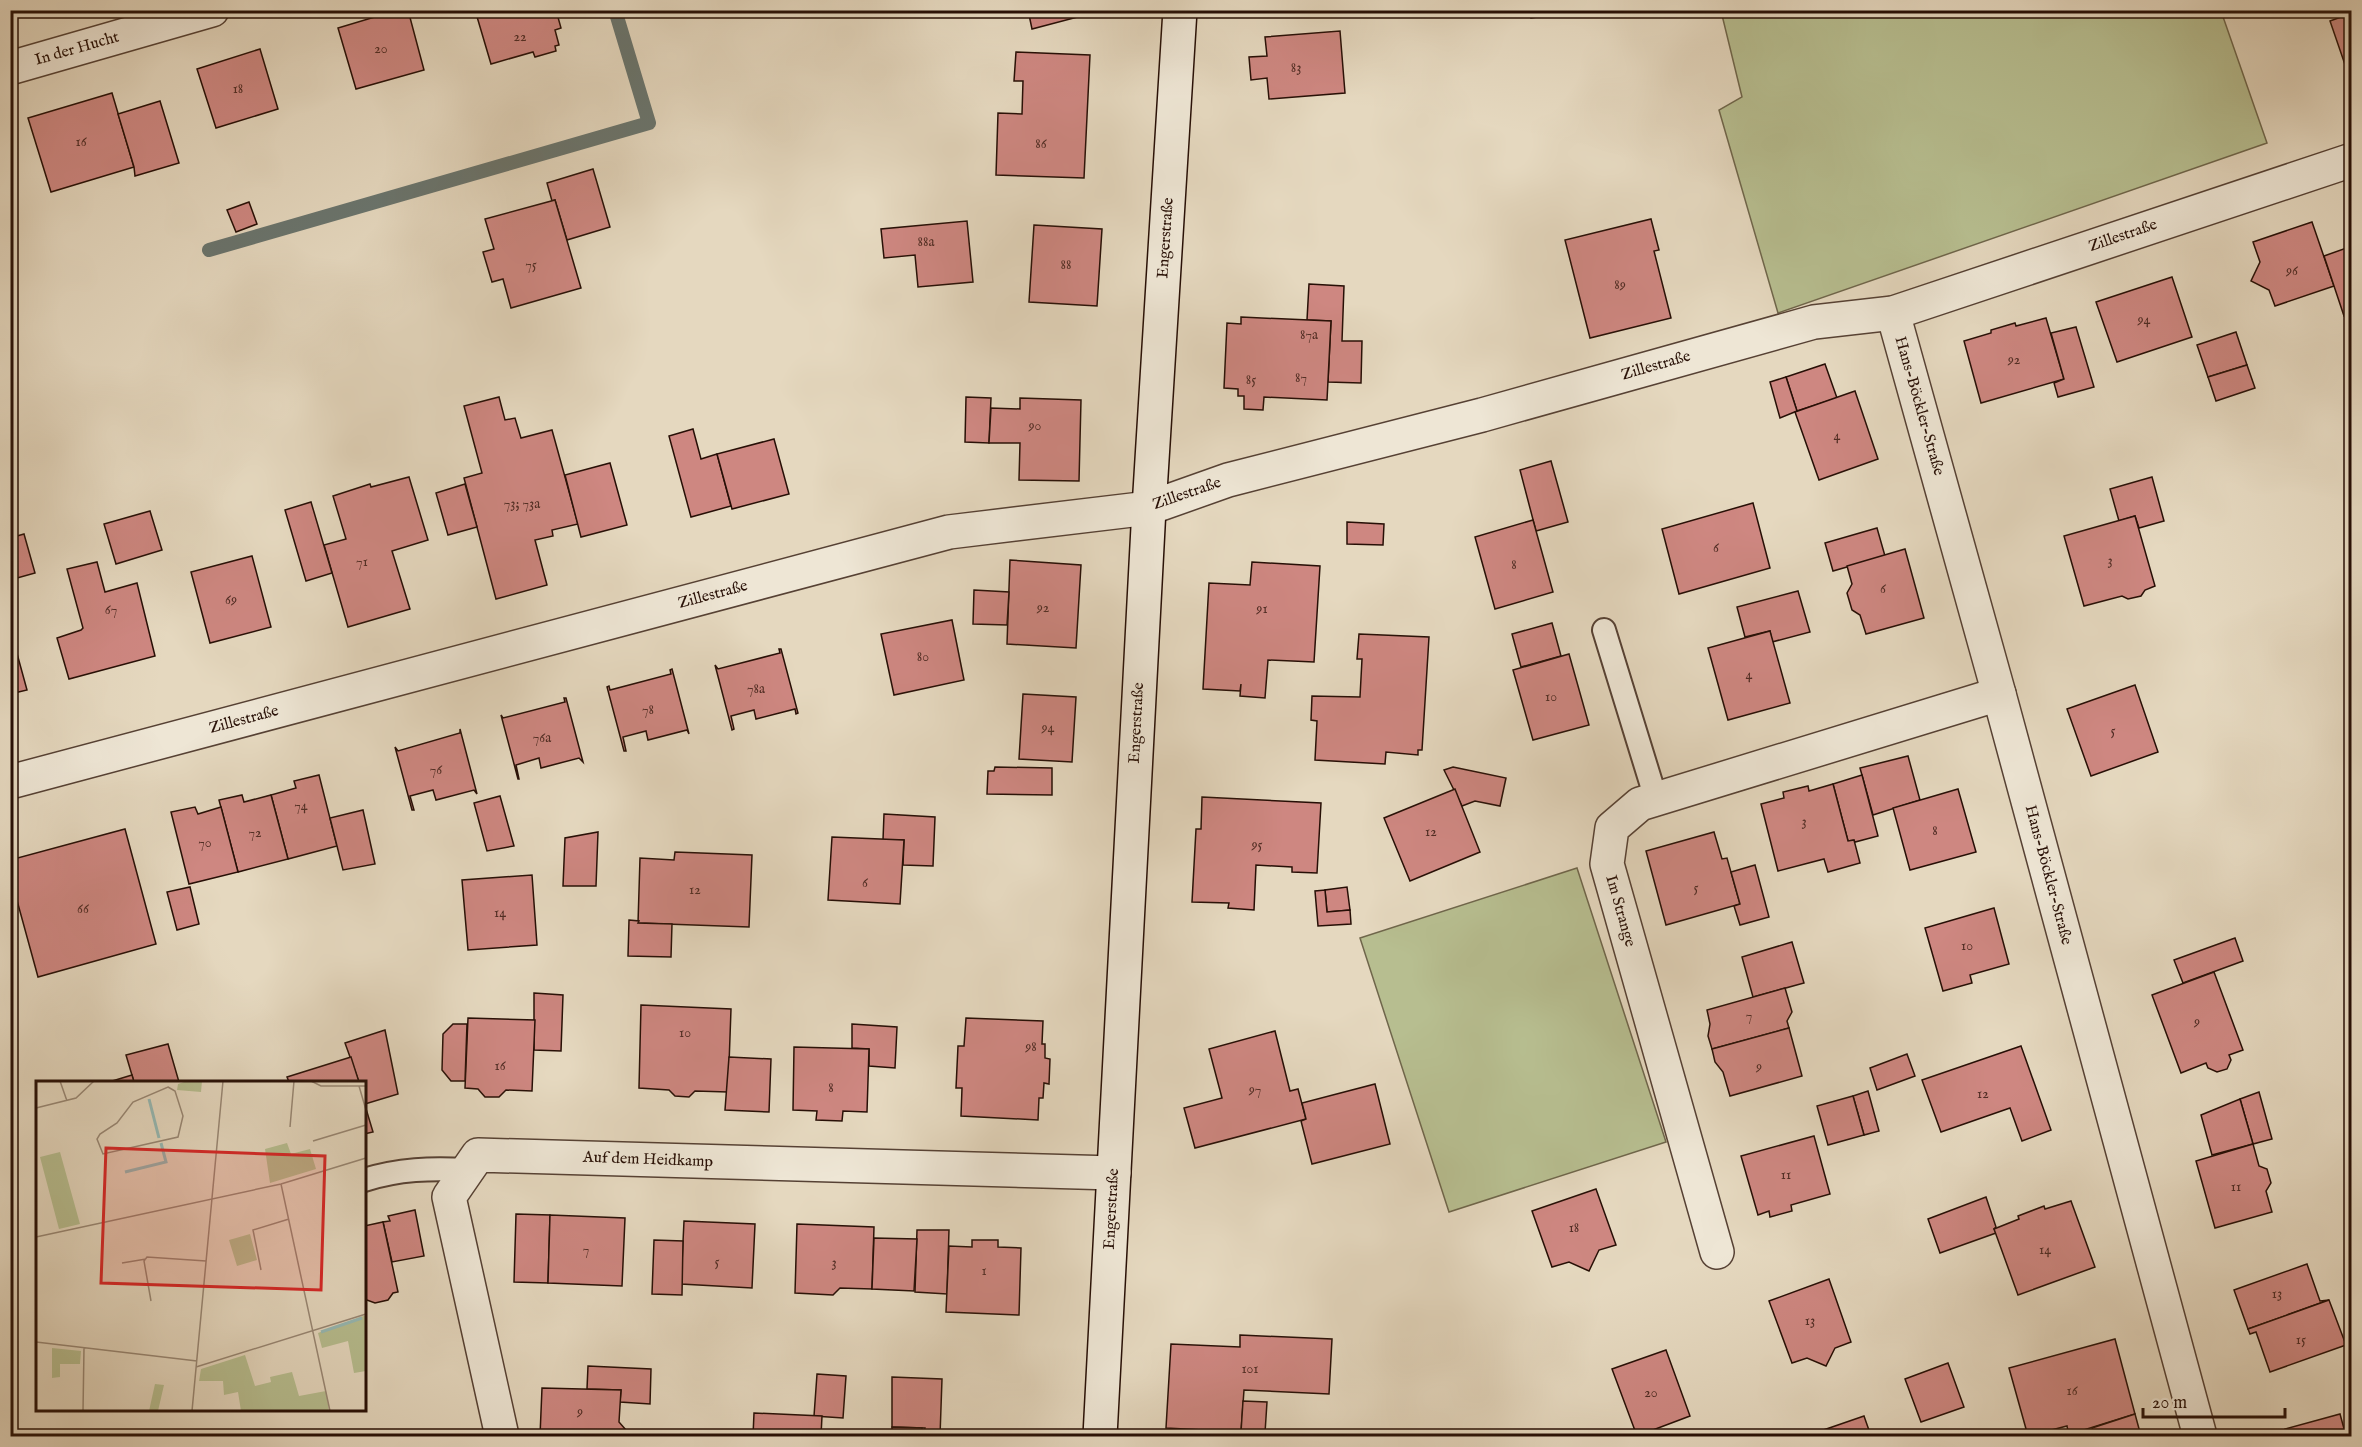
<svg xmlns="http://www.w3.org/2000/svg" width="2362" height="1447" font-family="'IM FELL English',serif">
<rect width="100%" height="100%" fill="#e5d8bf"/>
<filter id="stains"><feTurbulence type="fractalNoise" baseFrequency=".00333" numOctaves="4"/><feColorMatrix values="0 0 0 0 .2 0 0 0 0 .09 0 0 0 0 .02 0 0 0 .5 -.17"/></filter>
<radialGradient id="worn" r=".72"><stop offset=".6" stop-color="#630" stop-opacity="0"/><stop offset="1" stop-color="#630" stop-opacity=".3"/></radialGradient>
<g fill="#b7be90" stroke="#6f664b" stroke-width="1.5">
<polygon points="1721,11 2221,11 2267,143 1778,313 1719,110 1742,97"/>
<polygon points="1577,868 1666,1142 1449,1212 1360,938"/>
</g>
<g fill="none" stroke-linecap="round" stroke-linejoin="round">
<polyline stroke="#6a756e" stroke-width="14" points="209,250 649,123 615,10"/>
</g>
<g fill="#ce8781" stroke="#270f06" stroke-width="1.5">
<polygon points="398,10 408,10 424,70 356,89 338,28"/>
<polygon points="475,10 556,10 561,28 555,30 559,45 555,46 556,51 535,57 533,52 491,64"/>
<polygon points="1028,10 1093,10 1093,13 1032,29"/>
<polygon points="1256,10 1299,10 1256,15"/>
<polygon points="1530,10 1588,10 1531,18"/>
<polygon points="2352,13 2352,85 2330,21"/>
<polygon points="1340,31 1345,93 1269,99 1267,78 1251,80 1249,57 1267,56 1265,37"/>
<polygon points="260,49 278,109 216,128 197,69"/>
<polygon points="1016,52 1090,55 1084,178 996,175 998,113 1022,114 1023,81 1014,81"/>
<polygon points="112,93 134,167 51,192 28,118"/>
<polygon points="160,101 179,163 135,176 134,167 118,114"/>
<polygon points="593,169 610,227 567,240 555,200 552,201 547,183"/>
<polygon points="555,200 581,288 511,308 503,279 492,282 483,252 494,249 485,219"/>
<polygon points="249,202 257,224 236,232 227,210"/>
<polygon points="1651,219 1659,250 1654,251 1671,318 1590,338 1565,240"/>
<polygon points="967,221 973,282 918,287 915,255 884,258 881,229"/>
<polygon points="2312,222 2334,286 2275,306 2269,290 2251,281 2260,262 2253,242"/>
<polygon points="1034,225 1102,229 1097,306 1029,302"/>
<polygon points="2352,246 2352,313 2344,316 2324,256"/>
<polygon points="2172,277 2192,337 2117,362 2096,302"/>
<polygon points="1309,284 1344,286 1342,341 1362,341 1361,383 1328,382 1331,321 1307,320"/>
<polygon points="1241,317 1331,321 1327,400 1264,397 1263,410 1244,409 1244,396 1238,396 1238,389 1224,388 1227,323 1241,324"/>
<polygon points="2046,318 2064,379 1981,403 1964,341 1991,333 1991,330 2015,323 2016,326"/>
<polygon points="2076,327 2094,387 2058,397 2054,383 2064,379 2051,333"/>
<polygon points="2236,332 2247,365 2208,377 2197,345"/>
<polygon points="1825,364 1837,398 1797,411 1786,377"/>
<polygon points="2247,365 2255,388 2216,401 2208,377"/>
<polygon points="1786,377 1797,411 1780,418 1770,382"/>
<polygon points="1855,391 1878,459 1819,480 1795,412"/>
<polygon points="499,397 505,420 515,418 521,438 552,430 578,524 552,530 553,536 535,540 547,585 496,599 464,478 482,473 464,406"/>
<polygon points="966,397 991,398 989,443 965,442"/>
<polygon points="1020,398 1081,400 1079,481 1019,480 1020,443 989,443 991,408 1020,409"/>
<polygon points="693,429 701,459 717,454 731,506 691,517 669,436"/>
<polygon points="774,439 789,494 732,509 717,454"/>
<polygon points="1551,461 1568,522 1536,531 1520,470"/>
<polygon points="610,463 627,525 581,537 565,475"/>
<polygon points="409,477 428,540 392,551 410,609 348,627 324,545 346,539 333,496 370,484 371,487"/>
<polygon points="2152,477 2164,521 2139,528 2135,516 2119,521 2110,489"/>
<polygon points="465,484 477,527 448,535 436,493"/>
<polygon points="311,502 332,573 306,581 285,510"/>
<polygon points="1753,503 1770,568 1679,594 1662,529"/>
<polygon points="150,511 162,550 116,564 104,524"/>
<polygon points="2135,516 2155,586 2145,590 2141,596 2128,599 2122,596 2084,606 2064,536"/>
<polygon points="1533,520 1553,592 1495,609 1475,537"/>
<polygon points="1347,522 1384,524 1383,545 1347,544"/>
<polygon points="1877,528 1885,556 1833,571 1825,543"/>
<polygon points="24,534 35,573 10,580 10,538"/>
<polygon points="1905,549 1924,618 1866,634 1860,615 1852,610 1847,593 1852,584 1847,566"/>
<polygon points="252,556 271,627 210,643 191,572"/>
<polygon points="1010,560 1081,565 1076,648 1007,644"/>
<polygon points="97,562 105,592 137,583 155,656 69,679 57,638 81,630 83,628 67,569"/>
<polygon points="1252,562 1320,566 1314,662 1268,660 1265,698 1240,696 1241,684 1240,691 1203,689 1209,583 1250,585"/>
<polygon points="974,590 1009,592 1007,625 973,624"/>
<polygon points="1798,591 1810,632 1772,642 1770,631 1745,637 1737,607"/>
<polygon points="952,620 964,680 894,695 881,634"/>
<polygon points="1552,623 1561,656 1521,667 1512,634"/>
<polygon points="10,628 27,690 10,694"/>
<polygon points="1770,631 1790,703 1728,720 1708,648"/>
<polygon points="1359,634 1429,637 1422,750 1418,750 1418,755 1386,752 1385,764 1315,760 1317,721 1311,720 1312,696 1360,697 1362,659 1357,659"/>
<polygon points="779,649 781,649 798,713 796,714 795,709 756,719 754,710 731,716 734,729 732,730 715,665 718,669 780,653"/>
<polygon points="1569,654 1589,725 1533,740 1513,670"/>
<polygon points="672,669 689,734 687,730 648,740 646,731 623,737 626,751 624,751 607,687 609,686 610,690 671,674 670,670"/>
<polygon points="2135,685 2158,752 2091,776 2067,709"/>
<polygon points="1023,694 1076,697 1072,762 1019,759"/>
<polygon points="564,698 566,698 583,762 579,758 541,768 539,758 516,765 519,779 518,779 501,715 503,718 565,702"/>
<polygon points="460,729 477,794 474,790 436,800 433,790 410,796 414,810 412,810 395,747 398,751 460,733"/>
<polygon points="1908,756 1920,800 1873,815 1860,768"/>
<polygon points="995,767 1052,768 1052,795 987,794 988,771 994,771"/>
<polygon points="1453,767 1506,778 1500,806 1475,801 1462,806 1444,770"/>
<polygon points="319,775 337,846 288,859 271,795 296,788 294,781"/>
<polygon points="1862,775 1878,836 1855,842 1854,840 1848,841 1833,784"/>
<polygon points="1833,784 1848,841 1854,840 1860,863 1828,872 1824,859 1778,871 1761,804 1784,798 1783,792 1808,786 1809,791"/>
<polygon points="1455,789 1480,852 1410,881 1384,818"/>
<polygon points="1958,789 1976,852 1910,870 1893,808"/>
<polygon points="242,795 244,802 271,795 288,859 238,872 219,800"/>
<polygon points="500,796 514,846 487,851 474,803"/>
<polygon points="1202,797 1321,803 1317,873 1292,872 1292,867 1256,865 1254,910 1228,908 1229,903 1192,902 1196,829 1201,829"/>
<polygon points="195,807 198,814 221,807 238,872 189,884 171,812"/>
<polygon points="363,810 375,864 343,870 330,818"/>
<polygon points="884,814 935,817 933,866 903,865 904,840 883,840"/>
<polygon points="125,829 156,944 38,977 10,875 10,860"/>
<polygon points="598,832 596,886 563,886 565,838"/>
<polygon points="1714,832 1722,859 1727,858 1740,904 1666,925 1646,851"/>
<polygon points="832,837 904,840 900,904 828,900"/>
<polygon points="675,852 752,855 749,927 638,923 640,858 674,860"/>
<polygon points="1755,865 1769,917 1740,925 1734,906 1740,904 1731,872"/>
<polygon points="532,875 537,945 468,950 462,880"/>
<polygon points="190,887 199,924 177,930 167,892"/>
<polygon points="1347,887 1350,910 1327,912 1325,890"/>
<polygon points="1325,890 1327,912 1350,910 1351,924 1318,926 1315,891"/>
<polygon points="1994,908 2009,964 1970,975 1972,983 1943,991 1925,928"/>
<polygon points="629,920 639,921 638,923 672,924 671,957 628,956"/>
<polygon points="2235,938 2243,961 2183,983 2174,960"/>
<polygon points="1792,942 1804,983 1753,997 1742,957"/>
<polygon points="2214,972 2243,1050 2229,1055 2231,1060 2227,1069 2217,1072 2208,1068 2206,1063 2181,1073 2152,995"/>
<polygon points="1785,988 1792,1012 1787,1021 1789,1028 1712,1049 1708,1036 1710,1024 1707,1010"/>
<polygon points="534,993 563,995 561,1051 534,1050"/>
<polygon points="641,1005 731,1009 728,1092 695,1091 689,1097 675,1096 669,1090 639,1088"/>
<polygon points="468,1018 535,1020 532,1091 506,1090 499,1097 485,1097 478,1089 465,1088"/>
<polygon points="966,1018 1043,1021 1042,1044 1045,1044 1045,1058 1050,1059 1049,1084 1044,1083 1043,1098 1039,1098 1038,1120 961,1116 962,1088 956,1088 958,1046 964,1046"/>
<polygon points="453,1024 467,1024 465,1081 451,1081 442,1070 443,1034"/>
<polygon points="852,1024 897,1027 895,1068 869,1066 869,1049 852,1048"/>
<polygon points="1789,1028 1802,1076 1730,1096 1723,1072 1715,1062 1712,1049"/>
<polygon points="385,1030 398,1094 365,1104 364,1082 359,1082 345,1043"/>
<polygon points="1275,1031 1290,1091 1298,1089 1306,1119 1195,1148 1184,1108 1222,1098 1209,1049"/>
<polygon points="168,1044 179,1082 134,1082 126,1055"/>
<polygon points="2021,1046 2051,1130 2022,1141 2010,1108 1941,1132 1922,1080"/>
<polygon points="794,1047 869,1049 867,1112 843,1111 842,1121 816,1120 817,1111 793,1110"/>
<polygon points="1907,1054 1915,1076 1877,1090 1870,1068"/>
<polygon points="351,1057 359,1082 289,1082 287,1077"/>
<polygon points="729,1057 771,1059 769,1112 725,1110"/>
<polygon points="132,1075 134,1082 109,1082"/>
<polygon points="1375,1084 1390,1144 1312,1164 1301,1121 1306,1119 1302,1103"/>
<polygon points="1868,1091 1879,1131 1864,1135 1853,1096"/>
<polygon points="2259,1092 2272,1139 2253,1144 2240,1099"/>
<polygon points="1853,1096 1864,1135 1828,1145 1817,1106"/>
<polygon points="2240,1099 2253,1144 2212,1155 2201,1115"/>
<polygon points="364,1102 373,1132 364,1134"/>
<polygon points="1814,1136 1830,1194 1791,1205 1792,1211 1770,1217 1769,1211 1758,1215 1741,1156"/>
<polygon points="2253,1144 2259,1166 2267,1169 2271,1183 2266,1191 2272,1212 2215,1228 2196,1161"/>
<polygon points="1596,1189 1616,1245 1599,1250 1589,1271 1569,1262 1552,1267 1532,1211"/>
<polygon points="1986,1197 1996,1227 1994,1229 1996,1233 1940,1253 1928,1219"/>
<polygon points="2071,1201 2095,1267 2018,1295 1994,1229 2019,1219 2018,1216 2044,1206 2045,1209"/>
<polygon points="415,1210 424,1256 392,1262 383,1222 390,1221 388,1216"/>
<polygon points="516,1214 550,1215 548,1283 514,1282"/>
<polygon points="550,1215 625,1218 622,1286 548,1283"/>
<polygon points="684,1221 755,1224 752,1288 681,1284"/>
<polygon points="383,1222 398,1292 393,1293 388,1300 375,1303 364,1299 364,1226"/>
<polygon points="797,1224 874,1227 872,1289 840,1288 833,1295 795,1293"/>
<polygon points="917,1230 949,1230 947,1294 915,1292"/>
<polygon points="874,1238 917,1239 914,1291 872,1289"/>
<polygon points="654,1240 683,1241 682,1295 652,1294"/>
<polygon points="972,1240 998,1240 998,1247 1021,1248 1019,1315 946,1312 949,1246 972,1247"/>
<polygon points="2307,1264 2320,1301 2329,1300 2248,1329 2234,1290"/>
<polygon points="1829,1279 1851,1342 1835,1348 1826,1366 1807,1358 1792,1363 1769,1301"/>
<polygon points="2329,1300 2346,1345 2270,1372 2256,1332 2250,1334 2248,1329"/>
<polygon points="1240,1335 1332,1339 1329,1394 1244,1390 1241,1432 1166,1428 1171,1344 1240,1347"/>
<polygon points="2115,1339 2135,1414 2071,1434 2072,1436 2069,1436 2067,1426 2028,1436 2009,1368"/>
<polygon points="1666,1350 1690,1416 1637,1436 1612,1369"/>
<polygon points="1948,1363 1964,1407 1921,1422 1905,1379"/>
<polygon points="588,1366 651,1369 650,1404 620,1402 621,1390 587,1389"/>
<polygon points="817,1374 846,1376 843,1418 814,1416"/>
<polygon points="892,1377 942,1379 940,1436 924,1436 925,1428 892,1427"/>
<polygon points="542,1388 621,1390 619,1422 626,1430 626,1436 540,1436"/>
<polygon points="1243,1401 1267,1402 1265,1433 1241,1432"/>
<polygon points="754,1413 822,1416 821,1436 753,1436"/>
<polygon points="2135,1414 2141,1436 2095,1436 2092,1428"/>
<polygon points="2340,1414 2346,1436 2287,1436 2285,1429"/>
<polygon points="1864,1416 1871,1436 1806,1436"/>
<polygon points="892,1427 922,1428 922,1436 892,1436"/>
</g>
<g fill="none" stroke-linecap="round" stroke-linejoin="round">
<defs>
<g id="service">
<polyline points="1604,630 1656,799"/>
<path d="M364,1180C399,1169 431,1168 467,1170"/>
</g>
<g id="minor">
<polyline points="10,68 212,10"/>
<polyline points="1893,313 1999,694 2200,1436"/>
<polyline points="10,782 949,532 1149,508 1228,480 1482,415 1814,322 1893,313 2352,160"/>
<polyline points="1717,1252 1607,864 1612,828 1640,804 1999,694"/>
<polyline points="502,1436 449,1197 478,1155 1114,1173"/>
</g>
<polyline id="secondary" points="1100,1436 1149,508 1180,10"/>
</defs>
<use href="#service" stroke="#564134" stroke-width="26"/>
<use href="#minor" stroke="#564134" stroke-width="36"/>
<use href="#secondary" stroke="#270f06" stroke-width="36"/>
<use href="#service" stroke="#eee6d5" stroke-width="22"/>
<use href="#minor" stroke="#eee6d5" stroke-width="33"/>
<use href="#secondary" stroke="#eee6d5" stroke-width="33"/>
</g>
<g text-anchor="middle" dominant-baseline="central" stroke-width="4.5" stroke-linejoin="round" paint-order="stroke">
<g font-size="14" fill="#512d25">
<text x="520" y="37">22</text>
<text x="381" y="49">20</text>
<text x="1296" y="68">83</text>
<text x="238" y="89">18</text>
<text x="81" y="142">16</text>
<text x="1041" y="144">86</text>
<text x="926" y="242">88a</text>
<text x="531" y="265">75</text>
<text x="1066" y="265">88</text>
<text x="2292" y="271">96</text>
<text x="1620" y="285">89</text>
<text x="2144" y="320">94</text>
<text x="1309" y="335">87a</text>
<text x="2014" y="360">92</text>
<text x="1301" y="378">87</text>
<text x="1251" y="380">85</text>
<text x="1035" y="426">90</text>
<text x="1837" y="436">4</text>
<text x="522" y="504">73; 73a</text>
<text x="1716" y="548">6</text>
<text x="2110" y="561">3</text>
<text x="362" y="562">71</text>
<text x="1514" y="565">8</text>
<text x="1883" y="589">6</text>
<text x="231" y="600">69</text>
<text x="1043" y="608">92</text>
<text x="1262" y="609">91</text>
<text x="111" y="610">67</text>
<text x="923" y="657">80</text>
<text x="1749" y="675">4</text>
<text x="756" y="689">78a</text>
<text x="1551" y="697">10</text>
<text x="648" y="710">78</text>
<text x="1048" y="728">94</text>
<text x="2113" y="731">5</text>
<text x="542" y="738">76a</text>
<text x="436" y="770">76</text>
<text x="301" y="806">74</text>
<text x="1804" y="822">3</text>
<text x="1935" y="831">8</text>
<text x="1431" y="832">12</text>
<text x="255" y="833">72</text>
<text x="205" y="843">70</text>
<text x="1257" y="845">95</text>
<text x="865" y="883">6</text>
<text x="1696" y="888">5</text>
<text x="695" y="890">12</text>
<text x="83" y="909">66</text>
<text x="500" y="913">14</text>
<text x="1967" y="946">10</text>
<text x="1749" y="1016">7</text>
<text x="2197" y="1022">9</text>
<text x="685" y="1033">10</text>
<text x="1031" y="1047">98</text>
<text x="500" y="1066">16</text>
<text x="1759" y="1067">9</text>
<text x="831" y="1088">8</text>
<text x="1255" y="1090">97</text>
<text x="1983" y="1094">12</text>
<text x="1786" y="1175">11</text>
<text x="2236" y="1187">11</text>
<text x="1574" y="1228">18</text>
<text x="586" y="1250">7</text>
<text x="2045" y="1250">14</text>
<text x="717" y="1262">5</text>
<text x="834" y="1263">3</text>
<text x="984" y="1271">1</text>
<text x="2277" y="1294">13</text>
<text x="1810" y="1321">13</text>
<text x="2301" y="1340">15</text>
<text x="1250" y="1369">101</text>
<text x="2072" y="1391">16</text>
<text x="1651" y="1393">20</text>
<text x="580" y="1412">9</text>
</g>
<g font-size="16" fill="#270f06" stroke="#eee6d5">
<text transform="translate(77 49) rotate(-16)">In der Hucht</text>
<text transform="translate(2123 236) rotate(-19)">Zillestraße</text>
<text transform="translate(1166 238) rotate(-86)">Engerstraße</text>
<text transform="translate(1656 366) rotate(-16)">Zillestraße</text>
<text transform="translate(1919 406) rotate(74)">Hans-Böckler-Straße</text>
<text transform="translate(1187 494) rotate(-19)">Zillestraße</text>
<text transform="translate(713 595) rotate(-15)">Zillestraße</text>
<text transform="translate(244 720) rotate(-15)">Zillestraße</text>
<text transform="translate(1137 723) rotate(-87)">Engerstraße</text>
<text transform="translate(2048 875) rotate(75)">Hans-Böckler-Straße</text>
<text transform="translate(1620 911) rotate(74)">Im Strange</text>
<text transform="translate(648 1160) rotate(2)">Auf dem Heidkamp</text>
<text transform="translate(1112 1209) rotate(-87)">Engerstraße</text>
</g>
</g>
<g transform="translate(36 1081)">
<rect width="330" height="330" fill="#e5d8bf"/>
<path d="M151,0H166L165,11L141,9L142,3ZM251,62L255,73L274,68L280,88L234,102L229,68ZM24,71L44,143L23,148L4,76ZM214,153L221,179L201,185L193,159ZM330,234V290L318,292L312,260L286,267L282,252ZM16,267L45,270L44,283H24V296L16,297ZM209,274L219,305L235,301L234,296L256,291L263,315L290,310L293,330H205L202,311L188,314L187,300H163L165,288Z" fill="#b7be90"/>
<path d="M119,303L128,304L122,330H113Z" fill="#b7be90"/>
<path fill="none" stroke="#96b9b4" stroke-width="3" d="M113,18L123,57M89,91L130,81L125,62M285,251L326,237"/>
<path fill="none" stroke="#998875" stroke-width="1.5" d="M24,0L31,20M275,0L285,5H330M323,5L330,29M132,6L139,10L147,35L142,56L67,73L61,58L64,53L81,42L97,21ZM0,27L40,17L58,0M254,46L258,0M277,60L330,44M245,103L294,330M0,156L245,103L330,77M86,182L110,178M225,189L217,149L253,138M115,220L108,180L111,176L170,180M0,261L161,280M160,286L330,233M47,330L48,267M156,330L187,0"/>
<path fill="#d62828" fill-opacity="0.15" stroke="#d62828" stroke-width="3" d="M70,67L289,75L285,209L65,202Z"/>
<rect width="330" height="330" fill="none" stroke="#270f06" stroke-width="3"/>
</g>
<rect width="2362" height="1447" fill="none" stroke="#e5d8bf" stroke-width="36"/>
<rect x="12" y="12" width="2338" height="1423" fill="none" stroke="#270f06" stroke-width="3"/>
<rect x="18" y="18" width="2326" height="1411" fill="none" stroke="#270f06" stroke-width="1.5"/>
<path d="M2143 1408v9h142v-9" fill="none" stroke="#270f06" stroke-width="3"/>
<text x="2152" y="1408" font-size="18" fill="#270f06" stroke="#eee6d5" stroke-width="4.5" paint-order="stroke">20 m</text>
<rect width="100%" height="100%" filter="url(#stains)"/>
<rect width="100%" height="100%" fill="url(#worn)"/>
</svg>
